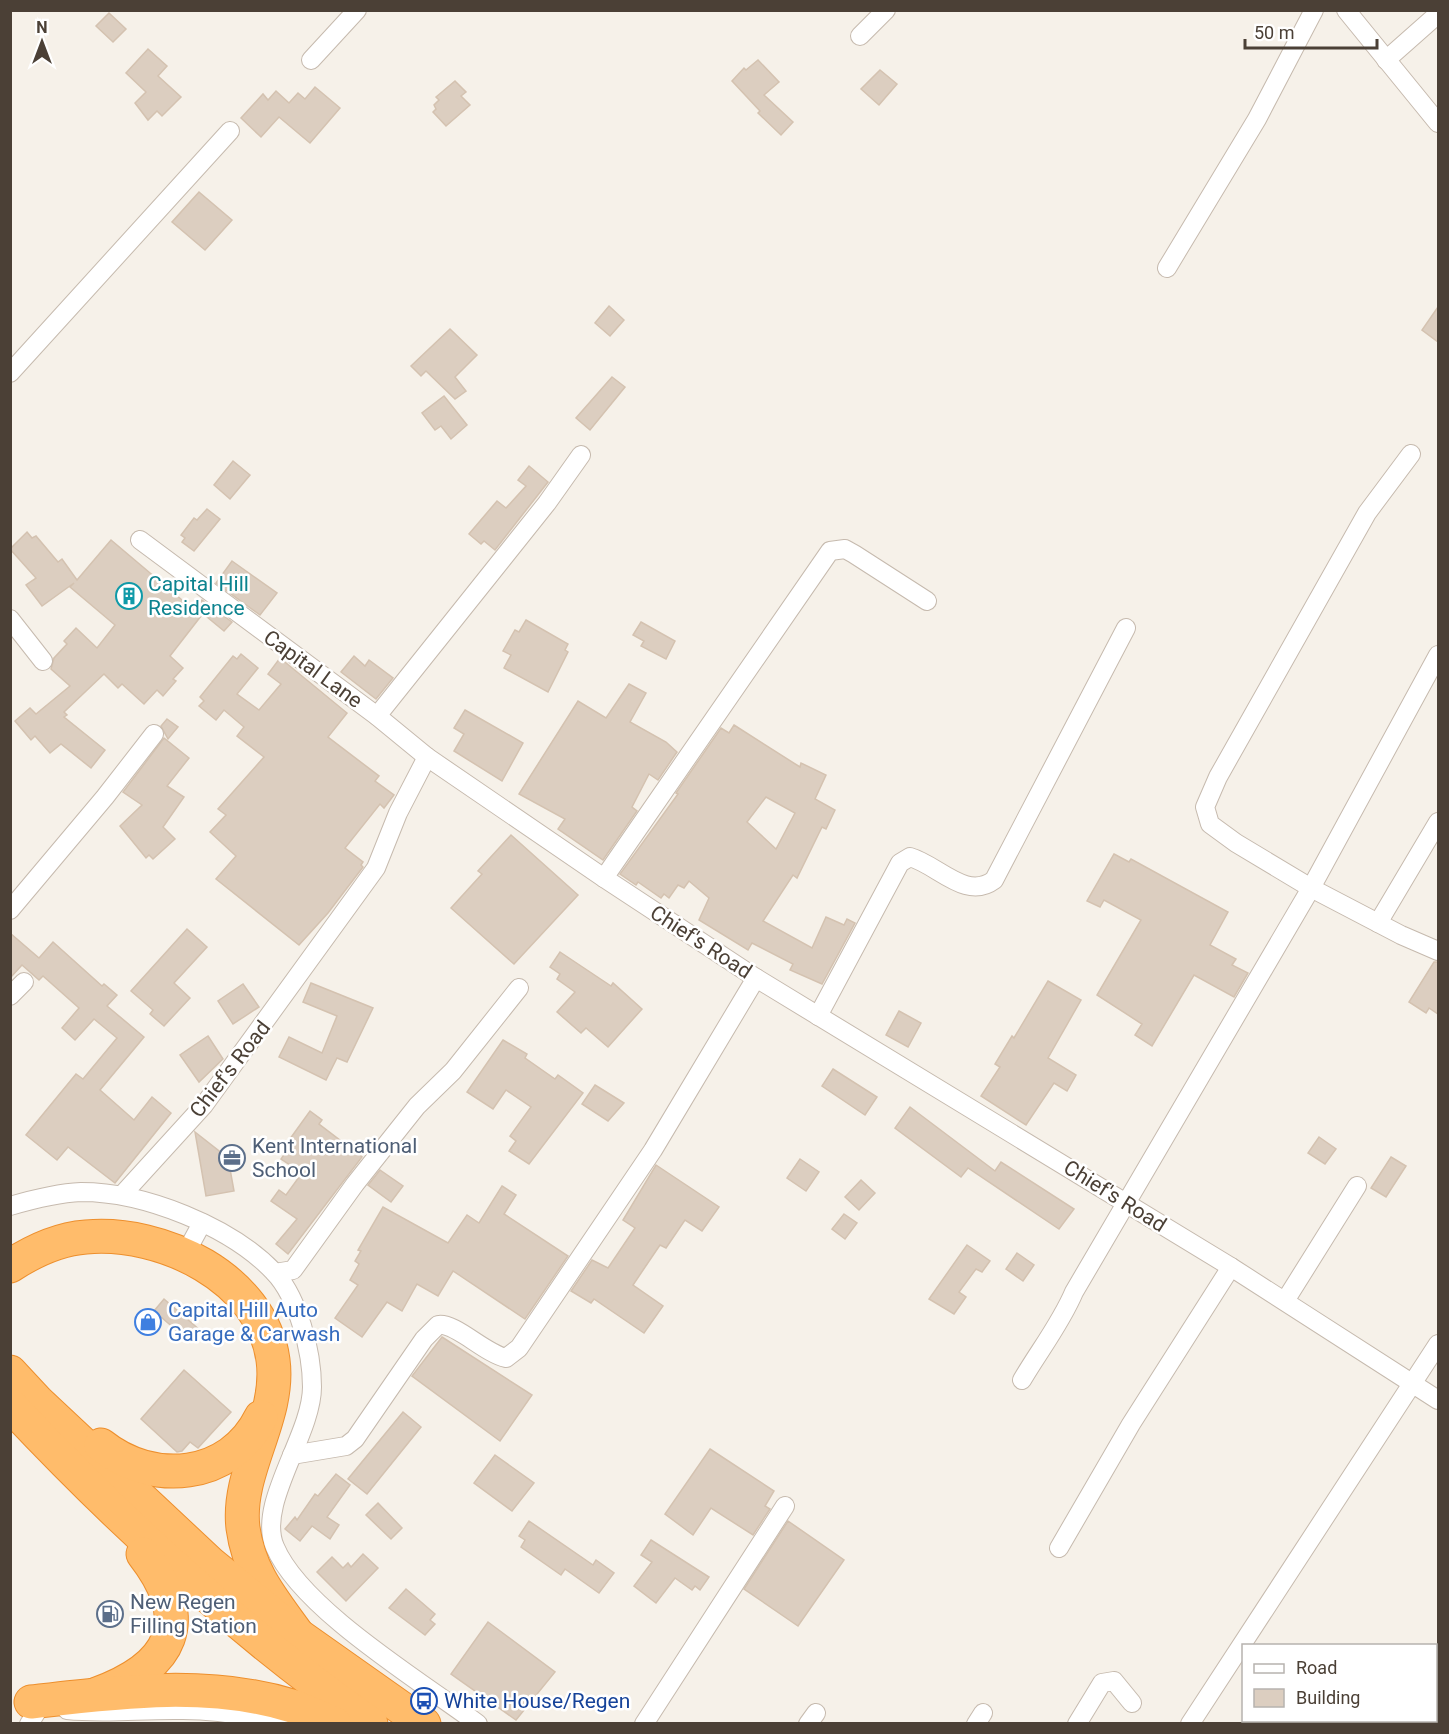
<svg xmlns="http://www.w3.org/2000/svg" width="1449" height="1734" font-family="Roboto,sans-serif">
<rect width="100%" height="100%" fill="#f6f1e9"/>
<g fill="#dccec0" stroke="#d4c2b0" stroke-width="1.5" fill-rule="evenodd">
<polygon points="109,13 126,29 113,42 96,26"/>
<polygon points="148,49 167,66 158,76 181,97 162,116 157,111 148,120 135,103 146,92 126,73"/>
<polygon points="758,60 779,82 764,95 793,122 781,135 758,113 760,111 732,81 744,68 746,70"/>
<polygon points="880,70 897,84 879,105 861,89"/>
<polygon points="455,81 466,92 461,96 470,105 446,126 433,112 436,109 434,105 439,100 436,97"/>
<polygon points="315,87 340,108 310,143 279,117 261,137 241,118 263,94 268,100 276,91 289,103 298,93 305,99"/>
<polygon points="199,192 232,220 205,250 172,222"/>
<polygon points="609,306 624,320 610,336 595,323"/>
<polygon points="1438,307 1438,342 1422,330"/>
<polygon points="450,329 477,355 455,377 466,391 455,399 426,371 421,376 411,366"/>
<polygon points="612,377 625,387 590,430 576,418"/>
<polygon points="444,396 467,425 451,439 441,426 435,430 422,413"/>
<polygon points="233,461 250,475 230,499 214,485"/>
<polygon points="529,466 548,482 495,550 484,541 481,544 469,534 497,501 506,508 526,486 518,480"/>
<polygon points="207,509 220,519 194,551 182,542 185,538 181,535 194,518 197,520"/>
<polygon points="27,532 32,538 36,536 58,562 62,559 77,580 111,540 201,616 170,656 183,668 173,679 176,681 163,696 157,690 144,704 122,684 118,688 104,674 64,712 67,715 64,717 105,750 91,768 61,744 50,753 35,736 31,740 15,721 30,708 36,714 70,686 51,669 54,658 67,644 64,641 76,628 97,648 115,625 70,587 74,583 42,606 26,585 36,578 10,549"/>
<polygon points="232,561 277,593 260,615 216,583"/>
<polygon points="202,600 232,622 224,631 196,608"/>
<polygon points="526,620 568,644 565,650 568,652 548,692 504,668 511,655 503,651 515,630 519,632"/>
<polygon points="641,622 675,641 666,659 641,646 644,641 633,635"/>
<polygon points="241,654 258,668 237,694 259,710 281,684 268,674 280,658 347,713 328,737 379,776 375,781 394,795 384,808 380,804 345,848 363,862 361,865 363,867 328,913 299,945 216,879 236,856 210,832 226,815 218,809 264,757 237,736 244,727 224,710 216,720 199,706 204,701 200,697 233,656 237,659"/>
<polygon points="354,656 365,666 369,660 393,678 376,699 341,672"/>
<polygon points="629,684 646,693 630,722 666,742 677,752 658,780 649,774 632,807 637,811 603,860 558,829 565,819 519,794 578,701 606,718"/>
<polygon points="465,710 523,743 502,781 454,751 464,734 454,728"/>
<polygon points="167,719 178,727 168,739 161,726"/>
<path d="M734,725L800,767L801,763L826,775L815,799L835,810L826,829L822,827L797,878L793,875L763,921L812,948L826,917L844,925L847,919L855,923L822,984L790,970L793,964L752,943L748,950L699,920L709,898L689,881L684,888L678,885L669,898L664,894L661,898L638,882L636,885L620,874L678,794L676,793L721,728L729,733ZM766,797L795,813L776,849L747,822Z"/>
<polygon points="164,738 189,758 167,786 184,797 163,827 175,839 153,859 149,855 146,858 120,826 142,805 123,792"/>
<polygon points="511,835 578,895 514,964 451,908 482,874 478,871"/>
<polygon points="1114,854 1129,862 1131,859 1228,912 1210,945 1236,959 1232,965 1248,973 1234,997 1194,975 1152,1046 1135,1035 1142,1024 1097,995 1141,920 1104,900 1100,907 1087,901"/>
<polygon points="187,929 207,947 174,983 190,998 164,1026 150,1014 153,1010 131,991"/>
<polygon points="10,933 39,958 53,942 102,986 104,984 117,995 107,1006 144,1037 100,1090 134,1120 152,1097 171,1113 115,1183 68,1147 57,1160 26,1135 76,1074 83,1079 117,1038 94,1019 75,1040 62,1028 79,1008 43,976 39,980 22,965 10,978"/>
<polygon points="560,952 611,986 613,983 642,1009 608,1047 586,1028 581,1033 557,1012 575,992 557,979 560,974 550,967"/>
<polygon points="1434,962 1438,962 1438,1014 1429,1008 1426,1013 1409,1002"/>
<polygon points="1048,981 1081,1000 1048,1058 1076,1075 1067,1091 1054,1083 1026,1125 981,1096 1000,1067 995,1064 1012,1036 1014,1038"/>
<polygon points="311,983 373,1008 347,1062 337,1058 326,1080 279,1057 289,1037 322,1053 337,1016 303,1002"/>
<polygon points="243,984 259,1007 233,1024 218,1001"/>
<polygon points="899,1011 921,1023 908,1047 886,1035"/>
<polygon points="208,1036 223,1059 199,1082 180,1055"/>
<polygon points="503,1040 527,1054 525,1058 555,1079 558,1075 583,1093 529,1164 509,1151 516,1141 510,1136 531,1107 506,1090 493,1109 467,1092"/>
<polygon points="833,1069 877,1097 865,1115 822,1086"/>
<polygon points="595,1085 624,1103 608,1121 582,1104"/>
<polygon points="910,1107 995,1171 1001,1162 1074,1209 1059,1229 968,1168 961,1177 895,1128"/>
<polygon points="310,1111 322,1120 319,1124 362,1157 288,1254 276,1244 297,1219 271,1201 279,1190 286,1195 302,1173 281,1159 290,1146 287,1143"/>
<polygon points="195,1132 228,1158 234,1191 206,1196"/>
<polygon points="1319,1137 1336,1149 1325,1164 1308,1153"/>
<polygon points="1391,1157 1406,1166 1386,1197 1371,1188"/>
<polygon points="800,1159 819,1172 806,1191 787,1178"/>
<polygon points="656,1165 719,1207 702,1231 685,1220 666,1248 660,1245 633,1285 663,1306 644,1333 594,1299 591,1303 571,1291 592,1260 608,1268 635,1228 623,1220"/>
<polygon points="380,1170 403,1186 391,1202 368,1185"/>
<polygon points="861,1180 875,1193 859,1210 845,1197"/>
<polygon points="502,1186 516,1195 504,1214 568,1256 525,1319 453,1271 438,1296 417,1284 402,1311 387,1302 362,1337 335,1318 358,1285 350,1280 359,1264 355,1261 361,1251 358,1250 383,1207 448,1243 467,1215 479,1223"/>
<polygon points="844,1214 857,1223 845,1239 832,1229"/>
<polygon points="967,1245 990,1261 982,1272 976,1269 959,1292 966,1297 954,1314 929,1299"/>
<polygon points="1017,1253 1034,1265 1023,1281 1006,1269"/>
<polygon points="164,1299 201,1331 190,1342 154,1311"/>
<polygon points="442,1337 532,1395 500,1441 412,1376"/>
<polygon points="184,1370 231,1412 198,1448 190,1442 182,1451 177,1452 141,1419"/>
<polygon points="403,1412 421,1427 367,1494 348,1479"/>
<polygon points="710,1449 774,1491 765,1506 770,1509 753,1535 711,1508 693,1535 665,1514"/>
<polygon points="495,1455 534,1483 512,1511 474,1483"/>
<polygon points="336,1474 350,1485 327,1517 339,1525 330,1539 312,1526 300,1541 285,1529 295,1517 297,1520 315,1494 318,1496"/>
<polygon points="378,1503 402,1528 391,1539 366,1515"/>
<polygon points="529,1521 593,1565 596,1560 614,1573 599,1593 565,1569 561,1575 521,1547 525,1540 519,1536"/>
<polygon points="788,1521 844,1560 798,1626 744,1589"/>
<polygon points="651,1540 709,1577 700,1590 695,1586 692,1590 675,1578 656,1603 634,1586 652,1562 641,1555"/>
<polygon points="363,1554 378,1568 346,1601 317,1572 332,1557 343,1568 348,1563 351,1567"/>
<polygon points="406,1589 435,1614 430,1620 435,1624 425,1635 389,1608"/>
<polygon points="488,1622 555,1672 516,1720 451,1674"/>
</g>
<g fill="none" stroke-linecap="round" stroke-linejoin="round">
<defs>
<g id="street">
<polyline points="1346,10 1438,123"/>
<polyline points="860,36 886,10"/>
<polyline points="311,60 357,10"/>
<polyline points="1386,60 1438,14"/>
<polyline points="1167,268 1257,119 1314,10"/>
<polyline points="10,373 230,131"/>
<polyline points="1411,454 1367,513 1218,777 1205,807 1210,824 1236,843 1311,888 1401,935 1438,951"/>
<polyline points="140,540 377,716 427,757"/>
<polyline points="10,619 43,661"/>
<polyline points="377,716 547,503 581,455"/>
<polyline points="604,878 830,551 845,549 854,554 927,601"/>
<polyline points="10,910 105,797 154,734"/>
<polyline points="1378,923 1438,822"/>
<polyline points="10,996 24,982"/>
<path d="M818,1016L900,863L910,857C938,865 966,901 994,880L1126,628"/>
<polyline points="122,1195 204,1105 376,868 398,813 427,757 604,878 756,978 1231,1267 1438,1400"/>
<path d="M10,1206C34,1199 57,1193 81,1192C144,1192 230,1226 274,1272C298,1297 312,1352 312,1387C312,1435 256,1504 275,1547C301,1609 422,1682 478,1724"/>
<polyline points="184,1256 202,1223"/>
<polyline points="275,1273 293,1270 355,1184 417,1106 453,1071 519,988"/>
<polyline points="1285,1301 1357,1186"/>
<path d="M1022,1380C1039,1351 1061,1323 1074,1292L1311,888L1438,655"/>
<path d="M292,1455L346,1446L355,1439L424,1339L438,1325C455,1322 484,1353 506,1358L519,1348L653,1150L756,978"/>
<polyline points="1059,1548 1131,1424 1231,1267"/>
<path d="M67,1710C106,1714 144,1709 183,1710C216,1710 251,1716 283,1724"/>
<polyline points="29,1724 41,1705"/>
<polyline points="644,1724 785,1506"/>
<polyline points="808,1724 816,1713"/>
<polyline points="976,1724 983,1713"/>
<polyline points="1077,1724 1102,1683 1114,1681 1132,1703"/>
<polyline points="1190,1724 1438,1344"/>
</g>
<g id="highway">
<path d="M10,1266C33,1251 58,1239 86,1237C162,1230 262,1278 273,1360C281,1418 236,1471 243,1528C249,1573 273,1600 298,1635"/>
<polyline points="10,1372 37,1401 210,1563 298,1635 424,1724"/>
<path d="M10,1405C120,1522 239,1632 371,1724"/>
<path d="M101,1445C152,1486 230,1480 261,1417"/>
<path d="M97,1694C173,1666 195,1621 143,1554"/>
<path d="M31,1702C117,1692 208,1680 292,1706C307,1711 321,1718 335,1724"/>
</g>
</defs>
<use href="#street" stroke="#c6baae" stroke-width="20"/>
<use href="#highway" stroke="#ed8f2d" stroke-width="35"/>
<use href="#street" stroke="#fff" stroke-width="18"/>
<use href="#highway" stroke="#ffbc6b" stroke-width="33"/>
</g>
<defs>
<symbol id="building-ring" viewBox="-11 -11 22 22"><circle r="9.5" fill="#fff" stroke="#0f9aa8" stroke-width="1.5"/><path d="M-4-6H4V6H1V3H-1V6H-4ZM-2.5-4.3h1.7v1.8h-1.7ZM.8-4.3h1.7v1.8H.8ZM-2.5-1h1.7V.8h-1.7ZM.8-1h1.7V.8H.8Z" fill="#0f9aa8"/></symbol>
<symbol id="office-ring" viewBox="-11 -11 22 22"><circle r="9.5" fill="#fff" stroke="#5c6f8a" stroke-width="1.5"/><path d="M-6-3h4V-5.5h4V-3h4V5H-6ZM-1-4.5V-3h2v-1.5ZM-6 0V1H6V0Z" fill="#5c6f8a"/></symbol>
<symbol id="shop-ring" viewBox="-11 -11 22 22"><circle r="9.5" fill="#fff" stroke="#3f7fe0" stroke-width="1.5"/><path d="M-5-2.5h2.3a2.7 3.5 0 0 1 5.4 0H5L5.5 6h-11ZM-1.5-2.5h3a1.5 2.3 0 0 0-3 0Z" fill="#3f7fe0"/></symbol>
<symbol id="fuel-ring" viewBox="-11 -11 22 22"><circle r="9.5" fill="#fff" stroke="#5c6f8a" stroke-width="1.5"/><path d="M-5.5-6h7V0h2V4h1.3V-2.5L3-4.5l.8-.8L6-3V5H2.5V1h-1V6h-7ZM-4.2-4.7v3.2H.2V-4.7Z" fill="#5c6f8a"/></symbol>
<symbol id="bus-ring" viewBox="-11 -11 22 22"><circle r="9.5" fill="#fff" stroke="#1a4fb4" stroke-width="1.5"/><path d="M-5-6H5V4H4V6H2V4H-2V6H-4V4H-5ZM-3.5-4V0h7V-4ZM-3.5 1.2v1.5H-2V1.2ZM2 1.2v1.5H3.5V1.2Z" fill="#1a4fb4"/></symbol>
</defs>
<g fill-rule="evenodd">
<use href="#building-ring" x="114" y="581" width="30" height="30"/>
<use href="#office-ring" x="217" y="1143" width="30" height="30"/>
<use href="#shop-ring" x="133" y="1307" width="30" height="30"/>
<use href="#fuel-ring" x="95" y="1599" width="30" height="30"/>
<use href="#bus-ring" x="409" y="1686" width="30" height="30"/>
</g>
<g text-anchor="middle" dominant-baseline="central" stroke-width="5" stroke-linejoin="round" paint-order="stroke">
<g font-size="21" fill="#0d838f" stroke="#fff" text-anchor="start">
<text x="148" y="584">Capital Hill<tspan x="148" dy="24">Residence</tspan></text>
</g>
<g font-size="21" fill="#4b4036" stroke="#fff">
<text transform="translate(313 669) rotate(36)">Capital Lane</text>
<text transform="translate(701 942) rotate(33)">Chief's Road</text>
<text transform="translate(230 1069) rotate(-52)">Chief's Road</text>
<text transform="translate(1115 1196) rotate(32)">Chief's Road</text>
</g>
<g font-size="21" fill="#4e5e75" stroke="#fff" text-anchor="start">
<text x="252" y="1146">Kent International<tspan x="252" dy="24">School</tspan></text>
<text x="130" y="1602">New Regen<tspan x="130" dy="24">Filling Station</tspan></text>
</g>
<g font-size="21" fill="#366cbe" stroke="#fff" text-anchor="start">
<text x="168" y="1310">Capital Hill Auto<tspan x="168" dy="24">Garage &amp; Carwash</tspan></text>
</g>
<g font-size="21" fill="#164399" stroke="#fff" text-anchor="start">
<text x="444" y="1701">White House/Regen</text>
</g>
</g>
<rect width="1449" height="1734" fill="none" stroke="#4b4036" stroke-width="24"/>
<rect x="1242" y="1644" width="195" height="78" fill="#ffffff" stroke="#b7b3af" stroke-width="1.5"/>
<rect x="1254" y="1664" width="30" height="9" fill="#ffffff" stroke="#b7b3af" stroke-width="1.5"/>
<text x="1296" y="1674" font-size="18" fill="#4b4036">Road</text>
<rect x="1254" y="1689" width="30" height="18" fill="#dccec0" stroke="#b7b3af" stroke-width="1.5"/>
<text x="1296" y="1704" font-size="18" fill="#4b4036">Building</text>
<g transform="translate(42 42)" stroke="#ffffff" stroke-width="4.5" paint-order="stroke">
<path d="M0-4.5L10 22L0 15L-10 22Z" fill="#4b4036"/>
<text y="-9" font-size="16" font-weight="bold" text-anchor="middle" fill="#4b4036">N</text>
</g>
<path d="M1245 39v9h132v-9" fill="none" stroke="#4b4036" stroke-width="3"/>
<text x="1254" y="39" font-size="18" fill="#4b4036" stroke="#ffffff" stroke-width="4.5" paint-order="stroke">50 m</text>
</svg>
